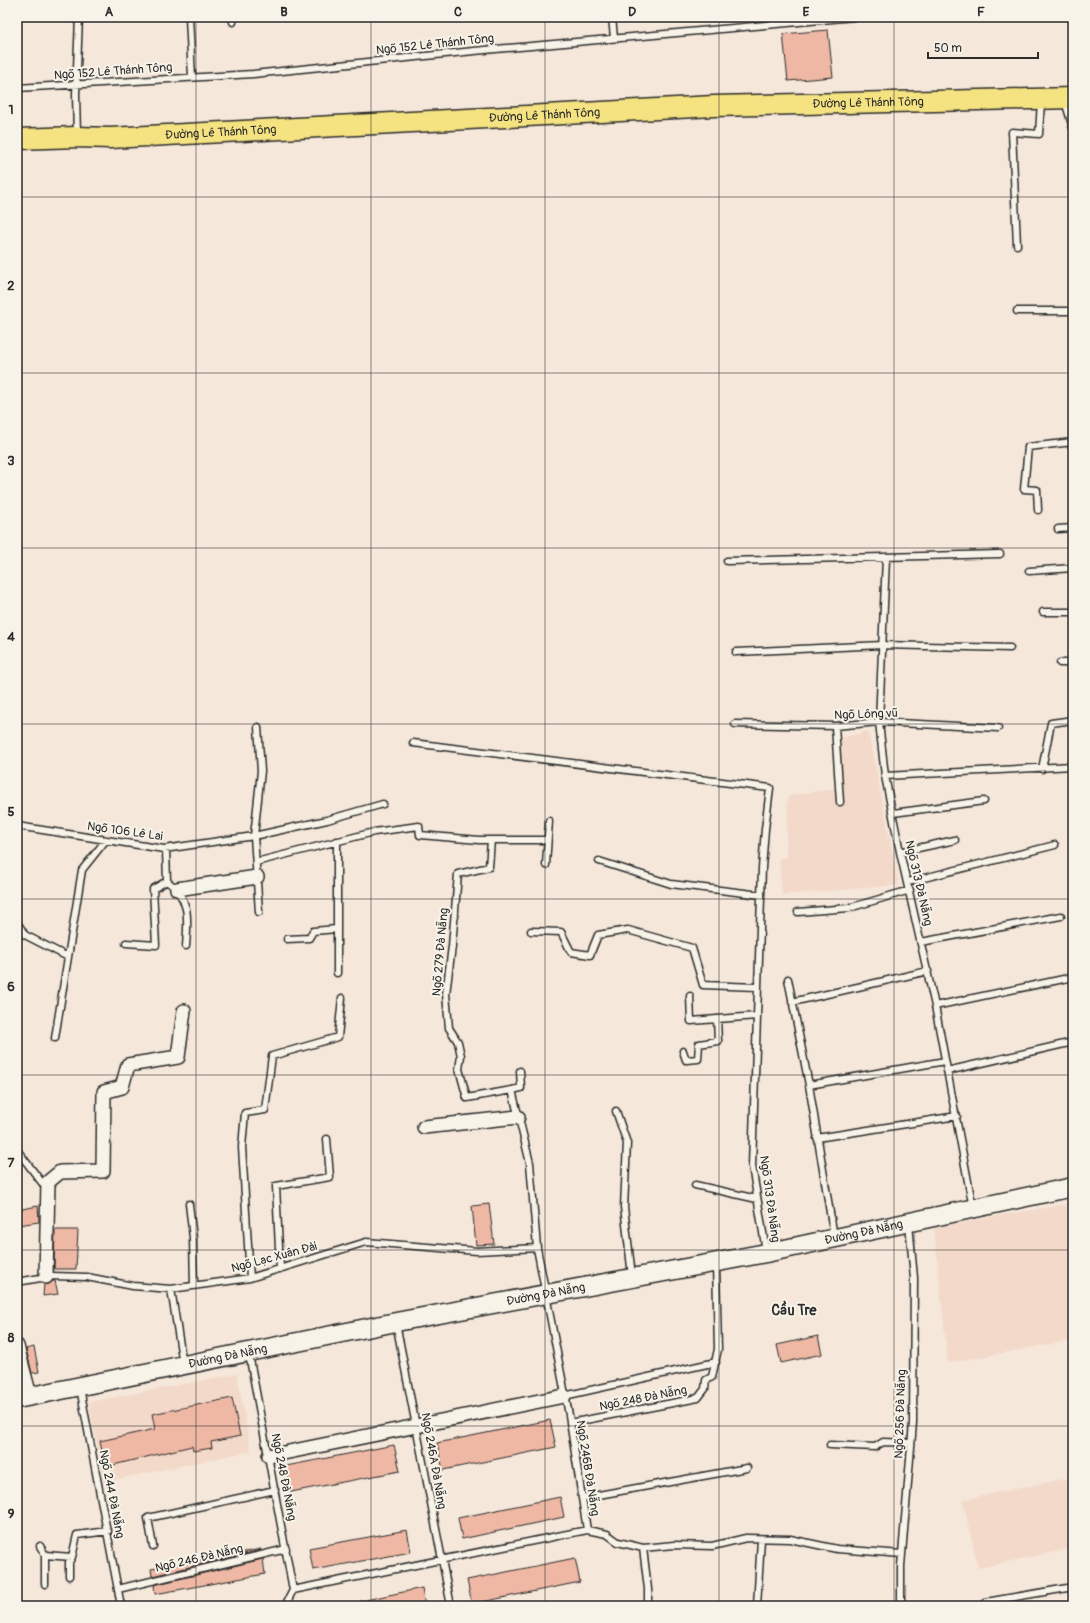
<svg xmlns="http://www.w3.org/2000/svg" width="1090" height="1623" viewBox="0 0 1090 1623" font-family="Pangolin,sans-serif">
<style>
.built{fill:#f3d9ca}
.building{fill:#efb8a4;stroke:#2b2b2b}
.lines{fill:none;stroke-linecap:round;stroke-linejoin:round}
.lane-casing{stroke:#2b2b2b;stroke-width:9}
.street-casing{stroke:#2b2b2b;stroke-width:16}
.secondary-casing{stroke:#2b2b2b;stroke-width:21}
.primary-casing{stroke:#2b2b2b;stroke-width:23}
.lane{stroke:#f7f3e8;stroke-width:6}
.street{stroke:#f7f3e8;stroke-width:13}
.secondary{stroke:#f7f3e8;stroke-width:18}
.primary{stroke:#f5e382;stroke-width:20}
.grid{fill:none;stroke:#2b2b2b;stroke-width:1;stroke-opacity:0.55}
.labels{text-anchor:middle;stroke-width:4;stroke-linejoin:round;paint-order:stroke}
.street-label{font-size:12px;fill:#2b2b2b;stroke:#f7f3e8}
.quarter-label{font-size:14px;font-weight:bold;fill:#2b2b2b;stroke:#f7f3e8}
.neatline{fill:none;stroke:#2b2b2b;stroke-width:1.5}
.grid-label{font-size:13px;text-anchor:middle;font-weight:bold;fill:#2b2b2b}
</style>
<rect width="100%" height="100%" fill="#f5e7da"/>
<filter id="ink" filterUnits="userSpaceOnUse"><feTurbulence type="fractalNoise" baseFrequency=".025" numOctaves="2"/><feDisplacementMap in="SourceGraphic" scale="8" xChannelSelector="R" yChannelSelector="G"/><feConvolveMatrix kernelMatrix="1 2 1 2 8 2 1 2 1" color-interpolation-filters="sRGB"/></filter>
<g filter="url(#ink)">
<path class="built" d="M868 731 899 885 782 895 779 858H786L788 796 837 788 835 740Z
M1073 1203V1340L948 1363 934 1227Z
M237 1374 251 1451 104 1482 89 1402Z
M1073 1477V1548L978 1568 963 1500Z"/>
<path class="building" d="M828 30 833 77 788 81 783 34Z
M489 1204 494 1244 476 1245 472 1206Z
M38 1206 39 1222 18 1225 17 1210Z
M55 1230H78L76 1269H54Z
M53 1281H55L58 1294 43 1296 44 1284H49Z
M818 1336 822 1354 781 1363 777 1345Z
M34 1347 39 1372 32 1373 26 1349Z
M232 1398 240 1436 211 1442 212 1448 193 1451 192 1446 105 1467 100 1441 155 1429 152 1414Z
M550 1420 556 1447 443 1470 437 1443Z
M394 1445 400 1471 291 1492 286 1466Z
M560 1497 564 1517 462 1539 458 1518Z
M407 1530 411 1552 313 1570 309 1548Z
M261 1549V1550L152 1576 151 1569Z
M575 1558 580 1582 472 1604 467 1580Z
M263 1559 265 1574 155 1594 154 1585Z
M422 1588 425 1606H362L361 1601Z"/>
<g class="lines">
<defs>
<path id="lane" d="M189 17 192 77
M612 17 614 38
M233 22 234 17
M17 88 253 74 474 51 855 17
M1065 101 1073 128
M77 135 76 94 79 17
M1017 245 1012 132 1039 134 1041 101
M1017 311H1073
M1038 510 1037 490 1024 489 1028 447 1073 442
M1058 529 1073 528
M886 558 879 722 885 776 900 852 935 1006 973 1208
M727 561 1000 554
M1029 571 1073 568
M1043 612H1073
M736 652 882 645 1010 648
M1060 663H1073
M735 724 835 726 879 722 998 728
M835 726 840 802
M258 727 261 771 254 836 259 912
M413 743 770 788 765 829 762 868 752 1166 766 1251
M1042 769 1051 723 1073 720
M885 776 1073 766
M893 813 984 801
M17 826 164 849 254 836 327 820 383 804
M491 840 489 867 458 874 452 946 446 994 449 1028 458 1042 461 1056 459 1069 467 1098 512 1090 530 1163 537 1248 569 1415 587 1530
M166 849 167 881
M900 852 955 840
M599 861 671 884 761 895
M256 862 374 832 419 826 420 835 479 840H547
M546 865 549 821
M167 881C191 899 188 919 186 946
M908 882 1055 845
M798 912 849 908 910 890
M17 922 25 935 68 957
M531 931 561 932 571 952 590 955 598 935 628 930 692 948 703 985 757 987
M287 939 309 938 313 931 337 929
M921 942 1061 916
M126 943 156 945 153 889 167 881
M337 973V841
M788 979 809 1085 834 1237
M690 996 691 1021 757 1016
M792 1002 928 971
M935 1006 1073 977
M55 1038 82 870 106 840
M683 1051 686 1060 698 1059 699 1044 718 1041 717 1019
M947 1071 1073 1042
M809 1085 945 1061
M512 1090 521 1088 520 1071
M616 1111 627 1143 624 1207 632 1276
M817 1138 957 1116
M17 1150 46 1188
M695 1185 757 1199
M189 1204 193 1238 194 1286H191
M280 1269 276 1186 330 1177 327 1139
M250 1278 242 1147 245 1113 265 1110 272 1056 338 1037 342 998
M17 1282 52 1276 87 1277 133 1286 171 1289 250 1278 366 1242 477 1251 537 1248
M171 1289 183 1364
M396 1323 451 1606
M249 1354 293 1590 285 1606
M80 1388 121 1606
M564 1396 716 1362
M570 1423 698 1398 705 1389 706 1380 712 1377 718 1349 716 1263
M830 1445 875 1447 883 1442 911 1443
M582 1498 747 1468
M40 1546 45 1555 72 1557 77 1535 108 1531
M153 1546 148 1518 275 1490
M643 1548 674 1545 712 1546 746 1538 790 1539 837 1549 902 1554
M45 1555V1584
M69 1576V1562L72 1557
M118 1589 286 1549
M293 1590 587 1530 607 1534 618 1542 643 1548 648 1589V1606
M757 1606 761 1539
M901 1606V1566L913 1423 914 1278 909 1224
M986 1606V1602L1073 1587"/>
<path id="street" d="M177 889 257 877
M424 1127 518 1117
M46 1277 48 1182 60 1172 103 1171 104 1092 122 1087 128 1065 178 1057 184 1011
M17 1346 30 1396
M269 1456 564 1396"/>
<g id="secondary">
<path id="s1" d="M17 1399 396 1322 766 1253 1073 1187"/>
</g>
<g id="primary">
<path id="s2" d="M17 139 77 137 110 138 714 106 1073 98"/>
</g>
</defs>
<use href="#lane" class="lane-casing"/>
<use href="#street" class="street-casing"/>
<use href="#secondary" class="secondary-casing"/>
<use href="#primary" class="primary-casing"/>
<use href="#lane" class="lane"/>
<use href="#street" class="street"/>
<use href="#secondary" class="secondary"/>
<use href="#primary" class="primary"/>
</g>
</g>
<path class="grid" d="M196 17V1606M371 17V1606M545 17V1606M719 17V1606M894 17V1606M17 197H1073M17 373H1073M17 548H1073M17 724H1073M17 899H1073M17 1075H1073M17 1250H1073M17 1426H1073"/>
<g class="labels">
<g class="street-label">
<text transform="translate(435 44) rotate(-6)" y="4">Ngõ 152 Lê Thánh Tông</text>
<text transform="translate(113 71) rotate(-4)" y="4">Ngõ 152 Lê Thánh Tông</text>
<text dy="4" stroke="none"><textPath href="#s2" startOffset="852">Đường Lê Thánh Tông</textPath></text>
<text dy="4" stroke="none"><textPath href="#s2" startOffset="528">Đường Lê Thánh Tông</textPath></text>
<text dy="4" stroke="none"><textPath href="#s2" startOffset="204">Đường Lê Thánh Tông</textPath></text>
<text transform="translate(866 714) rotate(-2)" y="4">Ngõ Lông vũ</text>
<text transform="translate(125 831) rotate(8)" y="4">Ngõ 106 Lê Lai</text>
<text transform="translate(919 883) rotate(77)" y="4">Ngõ 313 Đà Nẵng</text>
<text transform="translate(440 952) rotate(-85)" y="4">Ngõ 279 Đà Nẵng</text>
<text transform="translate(770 1199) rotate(82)" y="4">Ngõ 313 Đà Nẵng</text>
<text dy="4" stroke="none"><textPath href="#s1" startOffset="863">Đường Đà Nẵng</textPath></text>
<text transform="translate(274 1257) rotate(-15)" y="4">Ngõ Lạc Xuân Đài</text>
<text dy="4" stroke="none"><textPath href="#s1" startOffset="539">Đường Đà Nẵng</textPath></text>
<text dy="4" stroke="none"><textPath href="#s1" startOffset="215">Đường Đà Nẵng</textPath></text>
<text transform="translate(643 1398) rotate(-11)" y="4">Ngõ 248 Đà Nẵng</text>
<text transform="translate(900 1414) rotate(-88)" y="4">Ngõ 256 Đà Nẵng</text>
<text transform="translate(434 1461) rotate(80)" y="4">Ngõ 246A Đà Nẵng</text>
<text transform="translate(588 1468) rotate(81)" y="4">Ngõ 246B Đà Nẵng</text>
<text transform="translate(284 1477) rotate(79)" y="4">Ngõ 248 Đà Nẵng</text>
<text transform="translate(112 1494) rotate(79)" y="4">Ngõ 244 Đà Nẵng</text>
<text transform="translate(199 1558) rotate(-13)" y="4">Ngõ 246 Đà Nẵng</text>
</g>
<g class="quarter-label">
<text x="794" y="1315">Cầu Tre</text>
</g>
</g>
<rect width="1090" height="1623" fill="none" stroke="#f7f3e8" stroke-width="44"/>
<path d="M928 52v6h110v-6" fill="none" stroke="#2b2b2b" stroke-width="2"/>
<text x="934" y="52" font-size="12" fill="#2b2b2b" stroke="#f7f3e8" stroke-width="3" paint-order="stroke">50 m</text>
<rect x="22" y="22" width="1046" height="1579" class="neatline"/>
<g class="grid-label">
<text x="109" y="16">A</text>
<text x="284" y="16">B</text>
<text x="458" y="16">C</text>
<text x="632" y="16">D</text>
<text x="806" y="16">E</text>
<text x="981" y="16">F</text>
<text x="11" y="114">1</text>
<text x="11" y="290">2</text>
<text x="11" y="465">3</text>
<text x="11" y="641">4</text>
<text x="11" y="816">5</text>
<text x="11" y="991">6</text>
<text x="11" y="1167">7</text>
<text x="11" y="1342">8</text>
<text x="11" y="1518">9</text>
</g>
</svg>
